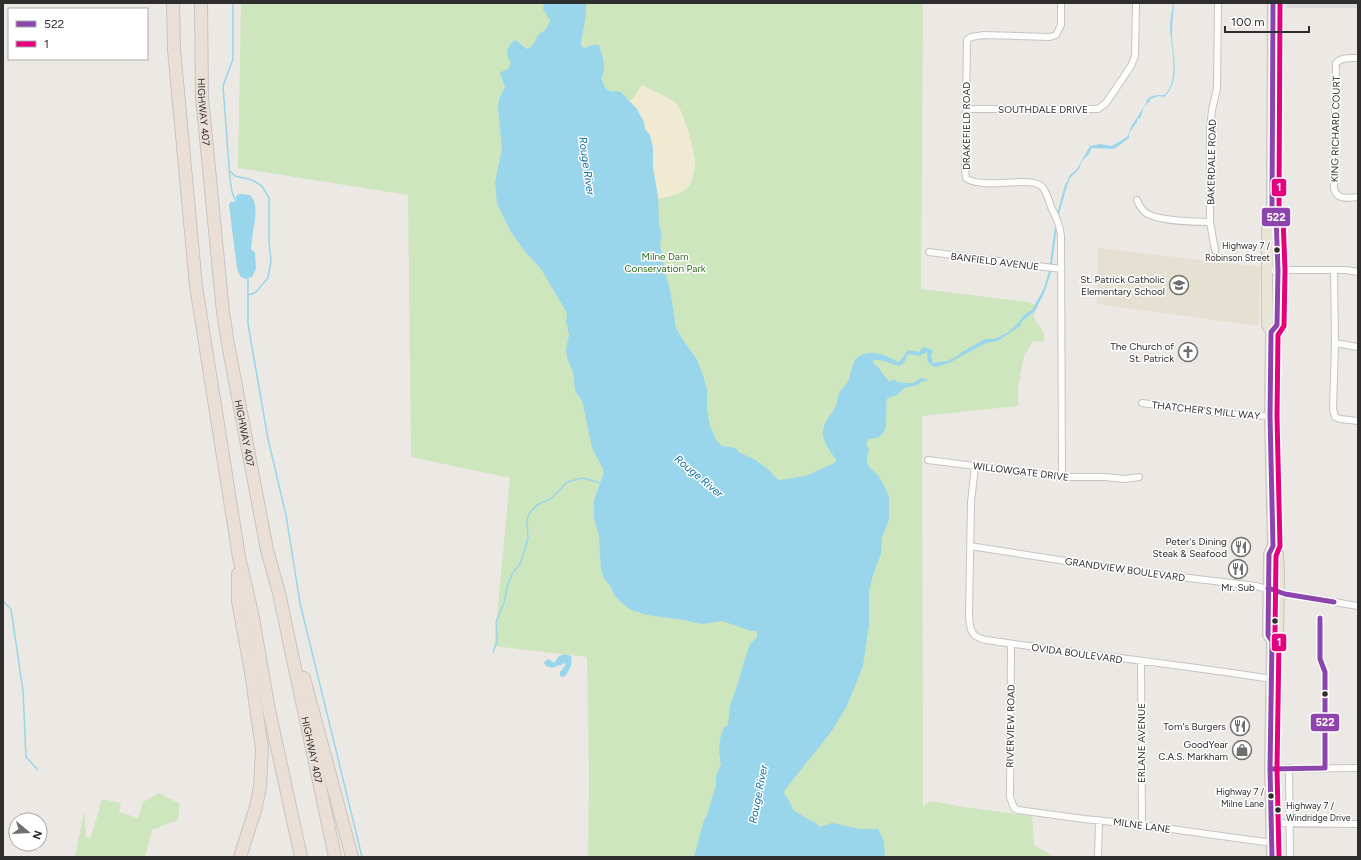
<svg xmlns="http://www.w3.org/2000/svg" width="1361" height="860" viewBox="0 0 1361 860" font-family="Figtree,sans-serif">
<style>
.industrial{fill:#dcd9db}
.education{fill:#e6e0d3}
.green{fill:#cee6be}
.sand{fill:#f0ead3}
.water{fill:#99d6ec}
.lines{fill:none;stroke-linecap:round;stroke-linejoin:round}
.stream{stroke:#99d6ec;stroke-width:1.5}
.minor-casing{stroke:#c5c4c5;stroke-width:8}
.primary-casing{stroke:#c6c5c4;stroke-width:12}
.motorway-casing{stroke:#c6c5c4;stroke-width:14}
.minor{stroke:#fcfcfb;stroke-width:6}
.primary{stroke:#e8e4d6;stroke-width:10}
.motorway{stroke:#eadfd6;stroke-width:12}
.bus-1-casing{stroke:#fff;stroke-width:8}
.bus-2-casing{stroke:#fff;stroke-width:8}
.bus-1{stroke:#8e44ad;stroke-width:5}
.bus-2{stroke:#e5007d;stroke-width:5}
.bus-dot{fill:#2e2e2e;stroke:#fff;stroke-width:1.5}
.labels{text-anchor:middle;stroke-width:3;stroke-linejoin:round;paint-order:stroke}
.bus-label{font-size:9px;fill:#2e2e2e;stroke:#fff;text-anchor:end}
.street-label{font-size:10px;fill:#2e2e2e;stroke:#fff}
.park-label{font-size:10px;fill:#2c6e1b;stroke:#fff}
.poi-label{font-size:10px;fill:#2e2e2e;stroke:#fff;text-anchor:end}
.water-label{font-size:11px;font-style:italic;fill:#0d6fa3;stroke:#fff}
.line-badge{stroke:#fff;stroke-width:1.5}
.badge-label{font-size:11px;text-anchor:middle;font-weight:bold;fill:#fff}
</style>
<rect width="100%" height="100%" fill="#ece8e4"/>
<path class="industrial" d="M1287 3H1358V8H1286Z"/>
<path class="education" d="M1098 248 1261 267 1258 326 1097 304Z"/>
<path class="green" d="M241 3H923L921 289 1028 302 1035 305 1034 318 1044 333V342L1033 341 1024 356 1018 387V406L922 416 923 807 930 801 964 807 1032 816 1034 845 1054 857H588L589 779 587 657 494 646 510 478 411 457 408 195 238 168Z
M159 793 180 804 178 820 152 830 145 857H75L84 811 86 838 91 837 102 799 121 803 119 812 138 818 143 802Z"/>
<path class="sand" d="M642 85C649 89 673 99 677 104 683 111 696 154 695 163 695 169 693 179 690 184 685 195 664 198 654 199L628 101 633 99Z"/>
<path class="water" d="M546 3H586C587 19 582 31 581 46L584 48 593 45H599C603 58 607 66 601 79L604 84 605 88 612 92 615 91 621 92 637 109 644 122 645 129 650 135 653 147V167L658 196 659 224 662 235 660 244 665 272 670 289 676 328 683 340 696 358 703 375 707 390V409L710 426 716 440 722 446 735 448 740 453 754 459 769 470 777 479 780 480 806 476 836 462V459C830 452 822 441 823 432 823 421 832 415 836 405 838 400 838 394 841 390 843 387 846 385 848 381 852 374 851 361 859 356 874 348 886 356 899 362L908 350 919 352 923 347 931 349 933 351 931 356 933 363 947 361 956 357 962 352 985 339H995L1007 333 1016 325 1024 315 1032 310 1044 288 1049 271 1056 218 1064 188 1070 175 1077 169 1090 146 1100 144 1112 146 1127 137 1131 127 1147 102 1146 101C1150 95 1157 95 1164 95 1180 82 1171 46 1170 28 1170 20 1172 11 1173 3H1174C1173 15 1172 26 1172 37 1173 57 1181 81 1164 97L1159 96 1150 99V101L1144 107 1140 119 1139 118 1137 120V122L1129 133V138L1114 149 1092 148 1088 155 1082 161 1079 169 1070 178 1066 189 1058 218 1051 272 1045 291 1035 311 1022 321 1020 326 998 341 986 343 949 363 936 367 932 366 928 362 927 352 919 356 908 354 904 363 899 366C890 364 883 359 874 360L873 362 878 367 889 382 894 379 897 382 905 383H913L921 378 928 380 927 381H922L918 385 904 388 897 395 890 397 887 399C884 416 893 438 869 439L866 445 869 449 867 457V463L870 468 878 475 886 489 889 498V519L882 538 881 554 873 575 869 591V625L863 666 847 706 831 732 784 791V793L791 804 792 809 806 818 816 823 819 827 832 823 860 829H878L884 841 885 856 888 857H694L704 820 707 815 716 785V776L721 764 719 753 720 739 724 727 728 725 730 705 738 683 748 649 750 644 757 637V631H751L722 621 701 624 684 620 647 615 631 610 623 604 614 595 611 587 604 578 601 570 599 536 594 518V500L603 475V469L592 448 584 409 582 401 575 391 573 372 567 358 566 349 569 335 566 321 567 313 541 269 523 249 511 232 497 204 495 182 502 149 498 109 499 99 505 87 500 74 501 72 508 69 511 63C505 55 506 46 515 40L527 49C535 46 534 40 539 34 540 33 542 32 544 31 547 29 549 23 550 20L543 9 544 4Z
M239 194 250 195C261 205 252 230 252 242 252 243 251 248 251 249 252 250 254 252 255 253L256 269 252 277 245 279 240 276 237 268 229 205 231 201 233 202H236V196Z
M565 654 571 656C573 663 569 673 564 677L560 676V672L565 666 566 663 552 668 546 666 544 663 545 661 549 659 554 663 559 656Z"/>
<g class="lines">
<path class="stream" d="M233 3V59L223 86 230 179 232 192 236 202
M231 172 235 176 252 180 262 186 269 198V242L271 261 268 278 255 293 248 295
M248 279V324L268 439 286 515 300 603 362 857
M3 601 11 609 23 691 26 757 38 770
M493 652 497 642V632L496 622 504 603 507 587 512 574 520 564 526 546 528 537 527 520 529 514 537 505 552 498 567 482 583 478 600 483"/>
<defs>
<path id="minor" d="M1061 3V25L1056 35 1050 37 984 35 971 37 967 40 965 170 966 178C982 191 1033 174 1043 188 1047 193 1049 201 1051 207 1056 217 1060 225 1061 236L1062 477
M1358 58C1350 58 1342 57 1336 63L1334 189C1337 200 1348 198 1358 197
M966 109H1098L1106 103 1131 66 1135 56 1136 3
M1137 200C1139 205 1141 209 1146 213 1159 221 1195 222 1210 222
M1215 250 1210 222V130L1212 110 1217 88 1218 3
M929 252 1061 269
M1268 270H1346L1358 272
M1334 270 1335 343 1333 409 1335 417 1340 419 1358 421
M1335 343 1358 347
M1142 403 1227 414 1270 416
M928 460 1062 477H1105L1125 479 1139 477
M975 466 971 502 969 615C970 629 970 637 986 640 1081 654 1176 664 1271 679
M970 546 1130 571 1256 586 1285 594 1358 606
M1011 644 1010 797 1014 808 1018 810 1084 819 1142 825 1265 842 1271 841
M1141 662 1142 825
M1289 768 1290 857
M1270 769 1358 768
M1271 823 1358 824
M1098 857 1099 820"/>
<path id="primary" d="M1271 332 1277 325 1278 280 1276 217 1272 207
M1272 641 1278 636 1279 575 1278 554 1273 546 1270 416 1271 332 1267 325V220L1272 207 1273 3
M1272 857 1270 769 1272 641 1268 635 1269 554 1273 546"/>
<g id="motorway">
<path d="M173 3 174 49 196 286 239 557 252 613 269 710 301 857"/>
<path id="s1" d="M201 3 202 97 223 312 228 344 267 550 279 593 335 857"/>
<path d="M238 574V601L251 672 262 749 260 787 256 807 240 857"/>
<path d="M304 678 352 857"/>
</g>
</defs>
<use href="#minor" class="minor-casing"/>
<use href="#primary" class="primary-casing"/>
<use href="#motorway" class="motorway-casing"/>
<use href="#minor" class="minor"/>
<use href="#primary" class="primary"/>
<use href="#motorway" class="motorway"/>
<defs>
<path id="bus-1" d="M1268 588 1285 594 1334 602
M1320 618V659L1325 672V768
M1270 769 1325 768
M1272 857 1270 769 1272 641 1268 635 1269 554 1273 546 1270 416 1271 332 1277 325 1278 270 1276 217 1272 207 1273 3"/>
<path id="bus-2" d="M1279 857 1277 769 1279 641 1275 633 1276 556 1280 546 1277 416 1278 335 1284 326 1285 270 1283 217 1279 206 1280 3"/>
</defs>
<use href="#bus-1" class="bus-1-casing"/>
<use href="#bus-2" class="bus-2-casing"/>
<use href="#bus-1" class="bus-1"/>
<use href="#bus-2" class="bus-2"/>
</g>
<defs>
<symbol id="school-ring" viewBox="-11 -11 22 22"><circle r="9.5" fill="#fff" stroke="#706f6e" stroke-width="1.5"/><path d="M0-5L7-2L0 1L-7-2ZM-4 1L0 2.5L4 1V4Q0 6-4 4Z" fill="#706f6e"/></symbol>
<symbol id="church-ring" viewBox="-11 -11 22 22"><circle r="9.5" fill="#fff" stroke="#706f6e" stroke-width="1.5"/><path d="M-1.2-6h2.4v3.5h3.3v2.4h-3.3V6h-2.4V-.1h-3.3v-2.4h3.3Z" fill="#706f6e"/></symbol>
<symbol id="restaurant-ring" viewBox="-11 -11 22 22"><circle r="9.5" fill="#fff" stroke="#706f6e" stroke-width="1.5"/><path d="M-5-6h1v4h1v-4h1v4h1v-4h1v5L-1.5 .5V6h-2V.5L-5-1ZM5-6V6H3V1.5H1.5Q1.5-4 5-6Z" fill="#706f6e"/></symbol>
<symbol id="shop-ring" viewBox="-11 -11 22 22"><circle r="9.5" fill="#fff" stroke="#706f6e" stroke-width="1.5"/><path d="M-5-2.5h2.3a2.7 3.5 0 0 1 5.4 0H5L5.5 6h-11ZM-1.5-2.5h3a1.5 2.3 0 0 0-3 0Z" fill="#706f6e"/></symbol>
</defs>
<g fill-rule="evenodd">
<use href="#school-ring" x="1168" y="274" width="22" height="22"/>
<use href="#church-ring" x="1177" y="341" width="22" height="22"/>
<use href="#restaurant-ring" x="1230" y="536" width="22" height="22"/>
<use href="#restaurant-ring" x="1227" y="558" width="22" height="22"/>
<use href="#restaurant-ring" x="1229" y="715" width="22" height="22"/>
<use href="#shop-ring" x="1231" y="739" width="22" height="22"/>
</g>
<g class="bus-dot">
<circle cx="1277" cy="250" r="3.5"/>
<circle cx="1275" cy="621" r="3.5"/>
<circle cx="1325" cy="694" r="3.5"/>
<circle cx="1271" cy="796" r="3.5"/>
<circle cx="1278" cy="810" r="3.5"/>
</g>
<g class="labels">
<g class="bus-label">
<text x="1270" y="249">Highway 7 /<tspan x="1270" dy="12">Robinson Street</tspan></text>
<text x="1264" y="795">Highway 7 /<tspan x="1264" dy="12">Milne Lane</tspan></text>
<text x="1286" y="809" text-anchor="start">Highway 7 /<tspan x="1286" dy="12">Windridge Drive</tspan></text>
</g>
<g class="street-label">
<text x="1043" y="113">SOUTHDALE DRIVE</text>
<text dy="4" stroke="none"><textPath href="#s1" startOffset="109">HIGHWAY 407</textPath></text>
<text transform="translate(966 126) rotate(-90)" y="4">DRAKEFIELD ROAD</text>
<text transform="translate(1335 129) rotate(-89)" y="4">KING RICHARD COURT</text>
<text transform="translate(1211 162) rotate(-89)" y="4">BAKERDALE ROAD</text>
<text transform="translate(995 261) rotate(7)" y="4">BANFIELD AVENUE</text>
<text transform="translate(1206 410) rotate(6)" y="4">THATCHER'S MILL WAY</text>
<text dy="4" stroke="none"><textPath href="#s1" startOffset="433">HIGHWAY 407</textPath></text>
<text transform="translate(1021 471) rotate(7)" y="4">WILLOWGATE DRIVE</text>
<text transform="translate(1125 569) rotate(8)" y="4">GRANDVIEW BOULEVARD</text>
<text transform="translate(1077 653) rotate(8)" y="4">OVIDA BOULEVARD</text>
<text transform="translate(1010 726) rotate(-89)" y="4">RIVERVIEW ROAD</text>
<text transform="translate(1141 743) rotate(-90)" y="4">ERLANE AVENUE</text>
<text dy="4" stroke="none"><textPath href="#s1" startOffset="757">HIGHWAY 407</textPath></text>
<text transform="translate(1142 825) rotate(8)" y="4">MILNE LANE</text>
</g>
<g class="park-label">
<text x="665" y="260">Milne Dam<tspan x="665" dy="12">Conservation Park</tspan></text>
</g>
<g class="poi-label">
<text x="1165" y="283">St. Patrick Catholic<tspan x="1165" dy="12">Elementary School</tspan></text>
<text x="1174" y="350">The Church of<tspan x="1174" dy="12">St. Patrick</tspan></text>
<text x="1227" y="545">Peter's Dining<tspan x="1227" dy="12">Steak &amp; Seafood</tspan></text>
<text x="1238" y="591" text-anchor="middle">Mr. Sub</text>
<text x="1226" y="730">Tom's Burgers</text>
<text x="1228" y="748">GoodYear<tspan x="1228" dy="12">C.A.S. Markham</tspan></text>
</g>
<g class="water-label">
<text transform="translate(587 166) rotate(82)" y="4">Rouge River</text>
<text transform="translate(699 476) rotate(40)" y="4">Rouge River</text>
<text transform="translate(758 794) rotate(-79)" y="4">Rouge River</text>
</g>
</g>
<g class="line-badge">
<rect x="1271" y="178" width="16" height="19" rx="4" fill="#e5007d"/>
<rect x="1261" y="207" width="30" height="20" rx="4" fill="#8e44ad"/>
<rect x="1271" y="633" width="16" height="19" rx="4" fill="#e5007d"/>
<rect x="1310" y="713" width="30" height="19" rx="4" fill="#8e44ad"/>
</g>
<g class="badge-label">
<text x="1279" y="191">1</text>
<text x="1276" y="221">522</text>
<text x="1279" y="646">1</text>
<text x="1325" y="726">522</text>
</g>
<rect width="1361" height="860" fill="none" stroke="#2e2e2e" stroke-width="8"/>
<rect x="8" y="8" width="140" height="52" fill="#ffffff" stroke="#ababab"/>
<rect x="16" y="21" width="20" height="6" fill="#8e44ad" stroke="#ababab"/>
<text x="44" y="28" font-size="12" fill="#2e2e2e">522</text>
<rect x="16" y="41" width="20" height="6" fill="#e5007d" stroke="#ababab"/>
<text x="44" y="48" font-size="12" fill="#2e2e2e">1</text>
<g transform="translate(28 832) rotate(108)"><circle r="19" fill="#ffffff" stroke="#ababab"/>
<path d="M0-3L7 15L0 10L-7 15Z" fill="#706f6e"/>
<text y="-6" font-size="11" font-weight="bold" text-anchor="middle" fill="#2e2e2e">N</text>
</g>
<path d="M1225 26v6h84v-6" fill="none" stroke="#2e2e2e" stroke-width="2"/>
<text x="1231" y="26" font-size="12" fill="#2e2e2e" stroke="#ffffff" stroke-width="3" paint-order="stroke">100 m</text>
</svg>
